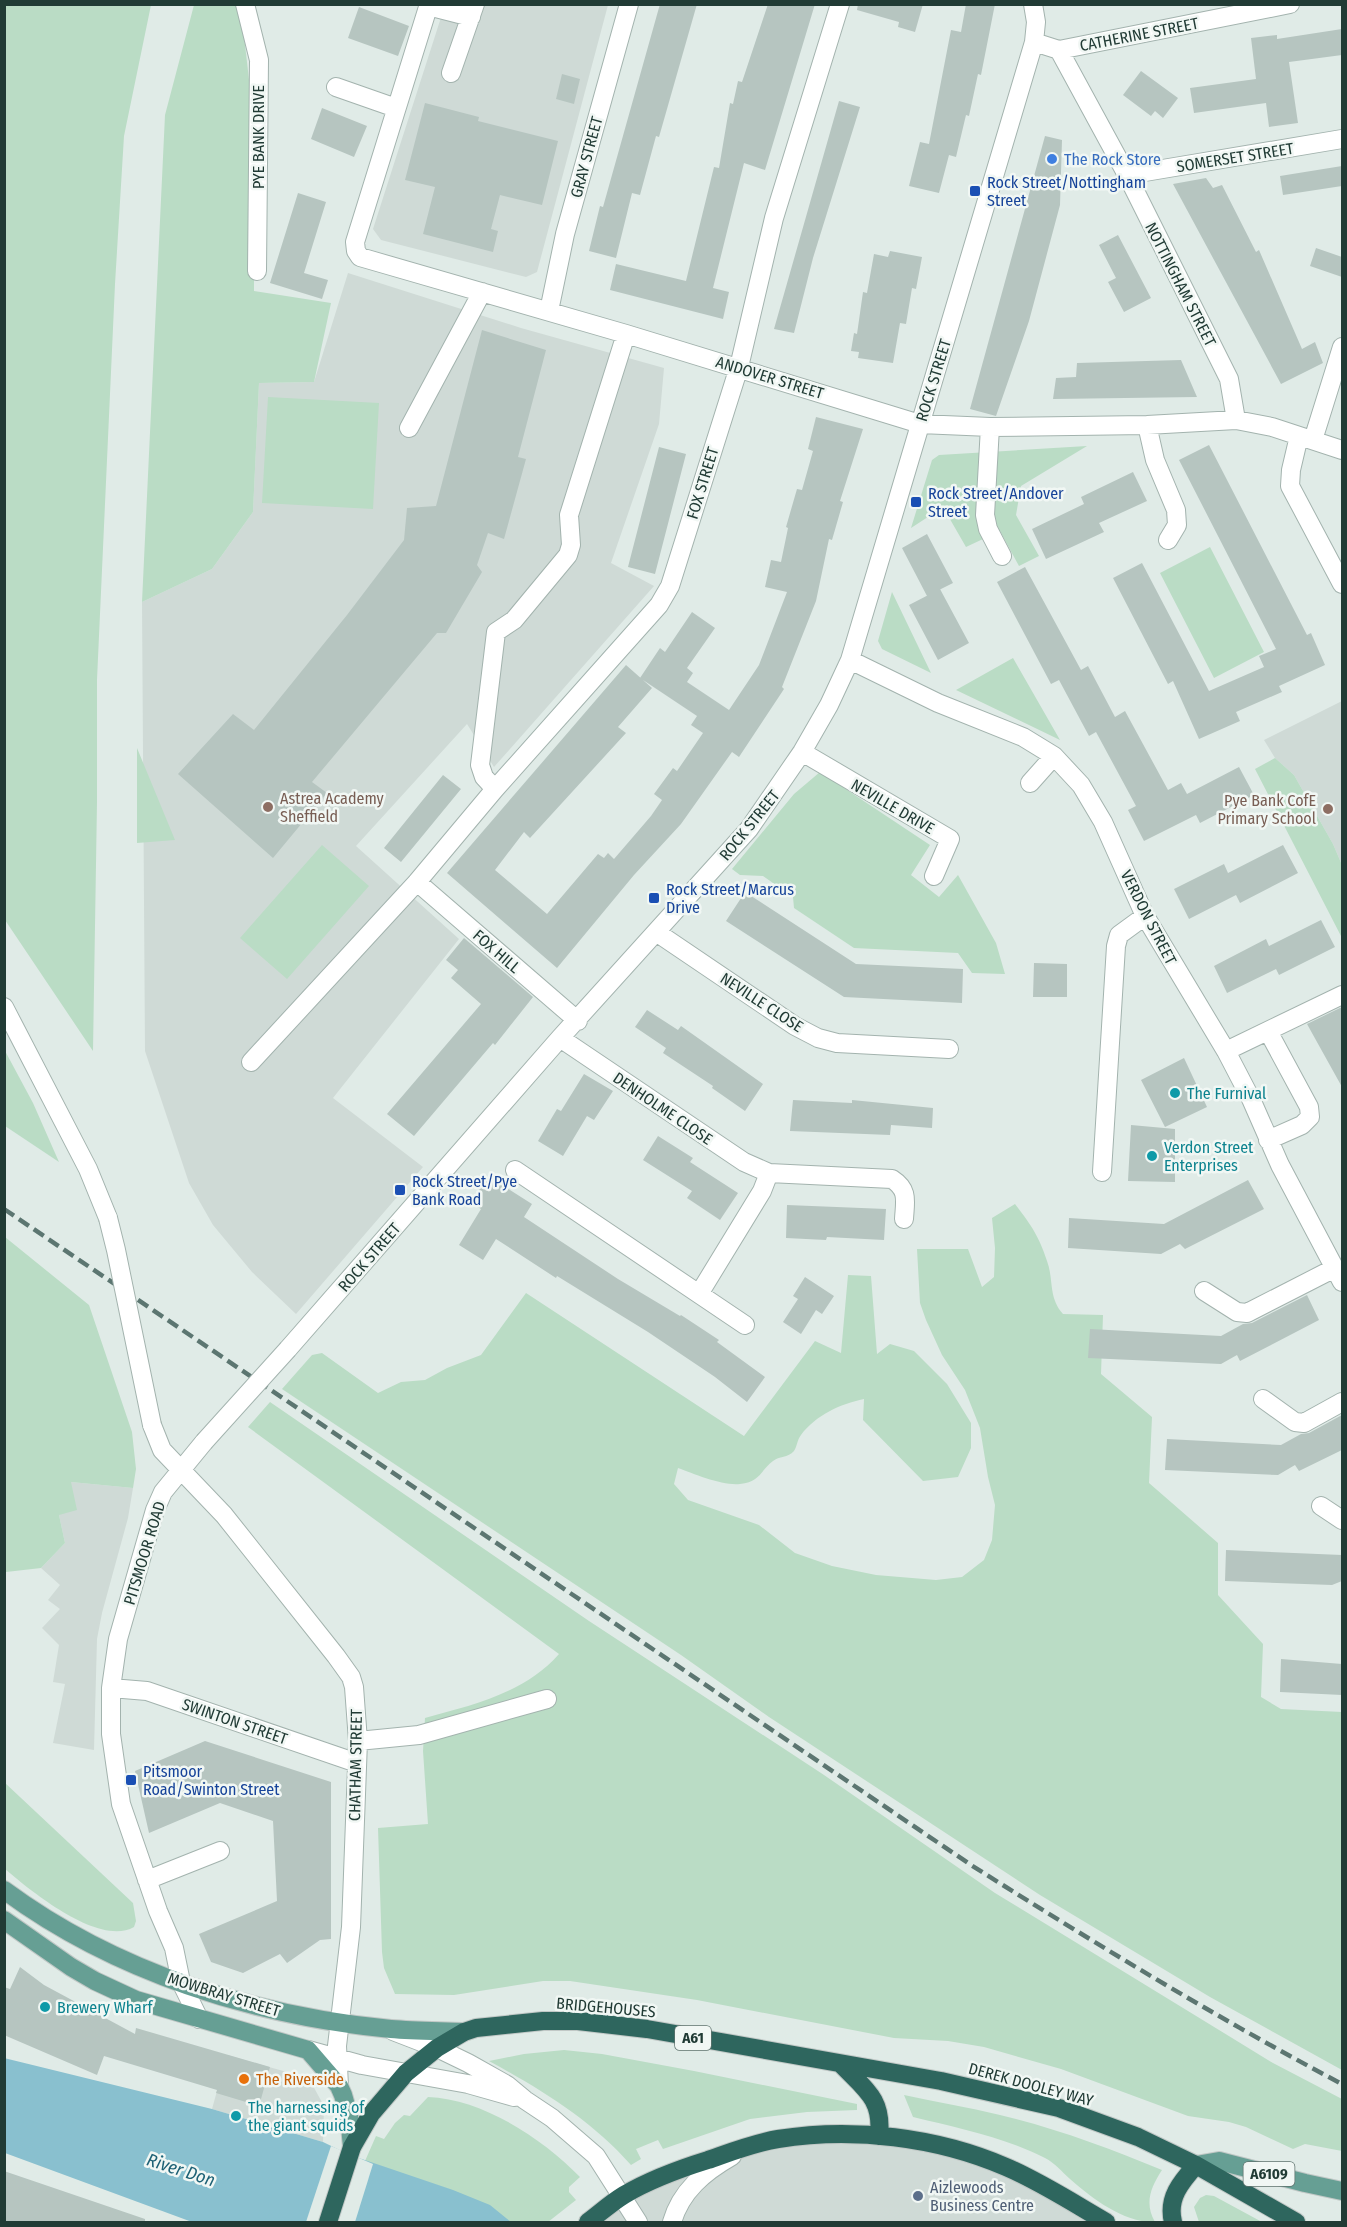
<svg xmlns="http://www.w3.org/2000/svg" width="1347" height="2227" viewBox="0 0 1347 2227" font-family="'Fira Sans Condensed',sans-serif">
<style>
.built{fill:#cfdad6}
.green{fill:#badcc5}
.water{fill:#89c0cf}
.pier{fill:#e0ebe7}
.building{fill:#b6c5c0}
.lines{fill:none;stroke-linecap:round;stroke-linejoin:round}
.minor-casing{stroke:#a3b3ae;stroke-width:20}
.major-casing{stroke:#c1c8c6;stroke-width:20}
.highway-casing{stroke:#c1c8c6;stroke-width:20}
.minor{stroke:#fff;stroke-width:18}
.major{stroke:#669f94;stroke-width:18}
.highway{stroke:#2e665e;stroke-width:18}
.rail{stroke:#5c7671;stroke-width:4.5;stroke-dasharray:12 6;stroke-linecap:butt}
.minor-bridge-casing{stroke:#a3b3ae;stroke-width:20;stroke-linecap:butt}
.minor-bridge{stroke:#fff;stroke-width:18}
.shop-dot{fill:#3f7fe0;stroke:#f1f7f4;stroke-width:2}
.transit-dot{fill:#1a4fb4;stroke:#f1f7f4;stroke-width:2}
.education-dot{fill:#8d6e63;stroke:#f1f7f4;stroke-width:2}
.culture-dot{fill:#0f9aa8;stroke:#f1f7f4;stroke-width:2}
.food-dot{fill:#e8710a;stroke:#f1f7f4;stroke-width:2}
.service-dot{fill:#5c6f8a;stroke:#f1f7f4;stroke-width:2}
.labels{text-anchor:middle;stroke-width:5;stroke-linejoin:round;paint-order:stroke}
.shield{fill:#f1f7f4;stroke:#5f736e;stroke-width:1.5}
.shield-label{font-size:15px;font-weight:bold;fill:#213b35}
.street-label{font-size:16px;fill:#213b35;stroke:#f1f7f4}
.shop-label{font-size:16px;fill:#366cbe;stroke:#f1f7f4;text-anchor:start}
.transit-label{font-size:16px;fill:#164399;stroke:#f1f7f4;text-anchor:start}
.education-label{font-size:16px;fill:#785e54;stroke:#f1f7f4;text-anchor:start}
.culture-label{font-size:16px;fill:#0d838f;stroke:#f1f7f4;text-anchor:start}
.food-label{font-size:16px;fill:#c56008;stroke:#f1f7f4;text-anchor:start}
.service-label{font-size:16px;fill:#4e5e75;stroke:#f1f7f4;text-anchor:start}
.water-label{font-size:18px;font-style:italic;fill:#1d6175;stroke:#f1f7f4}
</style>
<rect width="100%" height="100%" fill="#e0ebe7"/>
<path class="built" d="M445 5H608L537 272 526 277 381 240 373 229Z
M348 273 521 328 664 368 659 424 611 563 654 586 494 767 467 724 356 846 459 939 333 1098 423 1167 296 1314 252 1272 213 1225 189 1183 145 1051 142 602 212 569 253 512 259 383 314 382Z
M1342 701V865L1333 844 1294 775 1275 758 1264 740Z
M71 1482 133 1488 128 1518 102 1613 97 1639 94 1750 53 1743 65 1684 53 1682 59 1645 42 1628 60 1609 48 1600 60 1585 41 1568 65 1543 59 1515Z
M227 2055 301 2076 312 2084 324 2106 323 2142 212 2109Z
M779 2139 947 2148 1106 2222H588L622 2196Z"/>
<path class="green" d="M4 5H151L124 136 115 284 97 680V802L93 1051 5 920Z
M194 5H238L241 10 254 123V291L331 303 314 382 259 383 253 512 212 569 142 602 165 115Z
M268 397 379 403 373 509 262 503Z
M1087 446 1021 486 1016 515 1039 556 1019 566 1000 531 966 547 947 514 931 515 911 528 932 460 939 455Z
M1210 547 1264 652 1214 678 1160 573Z
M892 592 931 673 882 649 878 641Z
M1013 658 1060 740 956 690Z
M137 748 175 840 137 843Z
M1275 758 1294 775 1333 844 1342 865V938L1255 769Z
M820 772 930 845 911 875 939 897 958 875 996 943 1005 974 972 973 958 953 854 948 794 908 793 897 763 876 740 875 732 869 794 794Z
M322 845 369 886 287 979 240 938Z
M4 1049 33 1103 59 1162 5 1126Z
M1015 1204C1031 1225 1039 1236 1047 1261 1054 1280 1048 1297 1063 1314L1103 1315 1101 1374 1152 1417 1149 1483 1218 1543V1595L1263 1644 1261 1697 1281 1709 1342 1712V2070L1210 1997 1040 1895 769 1717 681 1655 282 1389 312 1355 322 1353 378 1393 401 1382 425 1380 447 1368 481 1355 526 1293 744 1436 815 1341 841 1353 848 1275 871 1276 877 1354 890 1344 914 1351 947 1384 971 1423V1448L958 1477 923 1481 863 1420 864 1399C840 1404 816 1415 801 1435 797 1440 797 1447 794 1451 788 1458 779 1456 773 1461 760 1471 760 1482 740 1484 723 1486 694 1474 678 1468L674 1484 688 1500 759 1525 795 1553 832 1566 876 1575 936 1580 962 1577 984 1560 992 1540 995 1505 988 1477 980 1428 965 1390 942 1355 926 1320 920 1303 917 1249H968L982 1287 994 1277 995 1248 992 1218Z
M5 1237 89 1305 132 1432 136 1469 133 1488 71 1482 77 1510 59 1515 65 1543 41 1568 6 1572Z
M270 1402 589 1621 824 1775 995 1893 1273 2063 1342 2099V2151L1305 2144 1293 2149 1246 2127 1229 2122 1188 2116 1061 2069 984 2047 948 2041 894 2038 697 2000 570 1981H543L454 1995 395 1994 384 1968 382 1952 378 1828 428 1824 423 1751 425 1718C473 1705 525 1693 559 1654L248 1427Z
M4 1782 133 1903 136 1921 134 1927C99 1947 31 1891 5 1869Z
M564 2050 602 2054 694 2071 857 2104V2110L807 2112 750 2119 663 2149 658 2140 636 2149 641 2159 631 2165C591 2120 542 2090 489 2061L524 2054Z
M904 2095C936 2102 968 2107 1000 2115 1055 2128 1109 2148 1162 2170 1151 2187 1144 2203 1155 2222 1124 2223 1093 2199 1070 2179 1062 2172 1055 2163 1045 2158 1004 2137 958 2128 913 2117Z
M428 2097C483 2099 543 2139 580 2177L569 2187V2192L576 2200 548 2222H449L448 2189 365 2161 376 2136 384 2139 395 2123 404 2115 410 2116Z
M1206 2195 1214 2196 1262 2222H1199L1194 2207 1200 2198Z"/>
<path class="water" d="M4 2058 212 2109 323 2142 350 2155 453 2190 490 2205 511 2222H192L5 2153Z"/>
<path class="pier" d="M331 2146 373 2164 355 2222H306Z"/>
<path class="building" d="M660 4H697L659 137 656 136 640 195 632 193 616 258 589 251 600 206 603 207Z
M768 4H815L765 170 744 163 713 288 729 292 723 319 610 290 616 264 686 281 714 167 719 168 730 103 733 104 738 81 742 82Z
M858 4H923L915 32 898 27 899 22 857 10Z
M966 4H995L981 75 978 74 969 116 966 115 956 157 949 155 939 193 909 186 920 142 929 144 951 30 961 32Z
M359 7 409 26 398 56 348 38Z
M1342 29V55L1289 62 1298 123 1269 127 1266 103 1194 113 1190 88 1256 79 1251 38 1277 35V39Z
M1141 71 1178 98 1163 118 1155 111 1151 116 1123 95Z
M562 74 580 79 574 104 556 99Z
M839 101 860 107 813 258 794 333 774 329Z
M425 103 479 117 478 121 558 141 542 205 500 195 491 229 498 231 493 252 423 234 435 187 405 180Z
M322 108 367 126 354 157 311 139Z
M1045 136 1062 140 1060 205 1029 321 996 416 970 409Z
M1342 166V186L1283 195 1280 176Z
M1206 178 1213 188 1222 185 1256 252 1259 250 1302 349 1315 342 1323 363 1281 384 1173 184Z
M298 193 326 202 304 273 328 280 322 299 270 283Z
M1118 235 1151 298 1124 312 1108 282 1116 278 1099 245Z
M1316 248 1342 257V277L1310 266Z
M890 251 922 257 916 289 912 288 906 324 900 323 893 363 858 358 859 352 851 351 854 333 857 334 863 292 867 293 874 254 888 257Z
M482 330 546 350 518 457 526 459 504 539 488 533 477 565 482 572 446 633H437L312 782 327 793 273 858 178 774 233 714 254 730 347 615 404 540 407 508 436 506Z
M1181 360 1197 397 1053 399 1056 378 1076 377 1077 363Z
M816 417 863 429 840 501 843 502 832 540 829 539 816 601 782 687 784 689 739 757 732 752 681 824 634 875 557 968 447 873 626 665 652 688 618 727 626 733 530 838 524 832 495 870 547 914 598 854 604 858 608 853 614 859 651 816 662 800 654 794 673 768 677 771 703 733 691 725 697 716 640 678 660 648 665 652 692 612 715 628 687 668 693 673 687 682 729 710 759 665 787 592 765 587 771 560 781 562 788 528 786 527 797 489 802 490 813 451 808 449Z
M1209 445 1307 635 1311 633 1325 665 1279 686 1282 692 1236 712 1240 721 1199 739 1173 681 1168 684 1113 578 1142 563 1209 691 1264 667 1259 656 1276 649 1179 460Z
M659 447 686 454 655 574 628 567Z
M1133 472 1147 501 1099 523 1104 532 1046 559 1032 529 1084 504 1081 497Z
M927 534 953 583 927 596 902 548Z
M1025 567 1081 670 1088 666 1115 717 1125 711 1168 790 1181 783 1187 794 1239 767 1254 795 1200 823 1196 815 1144 841 1128 810 1136 806 1096 732 1089 736 1059 680 1051 684 997 582Z
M940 589 969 643 938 660 909 605Z
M443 775 461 789 401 862 384 848Z
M1283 845 1298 873 1240 903 1236 895 1189 919 1174 889 1224 864 1228 873Z
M745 892 856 964 963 969 962 1003 844 997 726 921Z
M1321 920 1335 947 1279 975 1276 969 1227 993 1214 966 1266 939 1269 946Z
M464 938 533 997 495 1045 493 1043 414 1136 387 1114 481 1004 451 978 458 970 446 960Z
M1034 963 1067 964V997H1033Z
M1342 1007V1087L1307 1024Z
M647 1010 678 1030 681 1026 763 1084 745 1111 712 1088 713 1086 663 1053 666 1048 635 1027Z
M1184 1058 1207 1107 1165 1127 1141 1080Z
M584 1074 613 1091 594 1120 587 1116 563 1156 538 1141 557 1109 561 1111Z
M793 1100 852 1103V1100L933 1108 932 1128 891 1125 890 1135 790 1131Z
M1131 1125 1175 1129V1182L1128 1181Z
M658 1136 693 1158 690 1162 738 1193 720 1220 687 1198 692 1191 643 1160Z
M488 1176 532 1204 524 1217 618 1279 680 1316 681 1315 719 1340 717 1342 765 1377 747 1402 715 1377 648 1332 557 1276 556 1278 496 1239 483 1260 459 1245 481 1209 471 1203Z
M1248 1180 1264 1209 1185 1249 1180 1244 1161 1254 1068 1248 1069 1218 1164 1224Z
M787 1205 886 1209 884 1240 827 1237 826 1240 786 1238Z
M805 1277 834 1296 822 1314 816 1310 801 1334 783 1322 798 1299 793 1296Z
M1307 1295 1319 1320 1240 1361 1237 1355 1221 1364 1088 1358 1090 1329 1221 1336 1243 1324 1252 1323Z
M1342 1415V1450L1299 1471 1295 1465 1278 1475 1165 1470 1167 1439 1281 1445 1301 1434 1309 1433Z
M1226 1550 1342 1555V1581L1332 1585 1225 1581Z
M1281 1659 1342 1664V1695L1280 1692Z
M205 1741 331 1782V1939L320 1940 287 1963 280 1954 243 1973 211 1962 199 1934 277 1901 273 1821 220 1803 149 1833 135 1771Z
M20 1967 44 1985 135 2034 136 2028 270 2067 259 2106 216 2093 217 2090 104 2056 97 2075 4 2035V1987L10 1989Z
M4 2171 145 2219V2223H4Z"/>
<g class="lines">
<defs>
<path id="minor" d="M245 4 259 60 257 271
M429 4 355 242 356 251 360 257 626 334 920 424 990 427 1147 425 1236 420 1272 427 1342 450
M428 6 471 17
M1034 42 1059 50 1127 175 1229 379 1236 420
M1059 50 1290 4
M451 73 475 4
M336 87 396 108
M1127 175 1342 139
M549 311 565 234 629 4
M1147 425 1155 460 1176 510 1177 525 1168 540
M990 427 985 515 988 529 1002 556
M409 428 482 292
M1299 436 1291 470 1290 486 1342 584
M1313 440 1342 347
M850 660 938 703 1023 737 1054 756 1081 785 1103 822 1145 916 1226 1051 1251 1099 1280 1165 1342 1282
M802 752 950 839 934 876
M1030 783 1054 756
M495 789 484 777 480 765 496 632 514 620 568 555 571 545 569 515 626 334
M417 882 578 1021
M656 932 795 1026 818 1038 837 1043 949 1049
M4 1007 88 1169 108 1218
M560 1038 744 1162 769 1173 892 1179C909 1190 905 1201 904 1219
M1226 1051 1342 995
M251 1062 417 882 495 789 659 605 670 586 739 367 774 218 840 4
M1268 1140 1302 1125 1310 1117 1309 1107 1268 1031
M515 1170 699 1294 762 1191 769 1173
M1102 1172 1116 946 1119 935 1145 916
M1204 1291 1237 1312 1247 1313 1335 1268
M699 1294 745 1325
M288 1349 560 1038 749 829 802 752 829 705 850 660 1034 42 1036 22 1033 4
M1263 1399 1295 1422 1304 1423 1342 1402
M152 1425 162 1450 224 1515 336 1656 351 1677 354 1687 358 1741 351 1927 337 2046 339 2086
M1321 1506 1342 1520
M111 1688 147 1691 357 1763
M358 1741 419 1735 547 1699
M147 1880 220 1851
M199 2019 181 1982 174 1948 158 1911 121 1804 111 1734V1688L118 1639 155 1510 163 1492 204 1442
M393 2031 437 2048 468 2063 507 2085 525 2100 552 2118 596 2156 638 2222
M308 2050 362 2065 468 2084 514 2097
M672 2222C681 2191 704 2172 732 2156"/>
<path id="major" d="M4 1890C115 1972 254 2016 391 2029 415 2031 440 2031 464 2032
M4 1920 71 1967 95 1981 136 2000 308 2050 339 2086 343 2095 349 2116 352 2147
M1196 2165 1219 2161 1305 2183 1342 2191"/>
<path id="highway" d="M842 2065C865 2089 883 2099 879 2136
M328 2222 352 2147 371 2114 406 2073 437 2048 464 2032 476 2028 543 2021H578L647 2029 941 2081 1059 2108 1138 2137 1196 2165 1296 2222
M588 2222C600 2213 611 2203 624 2195 651 2179 679 2169 708 2160 731 2152 754 2143 778 2139 853 2127 937 2137 1006 2167 1041 2182 1073 2203 1106 2222
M1173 2222C1167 2198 1181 2182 1196 2165"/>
</defs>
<use href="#minor" class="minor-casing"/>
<use href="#major" class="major-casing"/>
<use href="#highway" class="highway-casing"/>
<use href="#minor" class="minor"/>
<use href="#major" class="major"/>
<use href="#highway" class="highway"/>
<path class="rail" d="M4 1209 971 1865C1093 1942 1215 2017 1342 2084"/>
<defs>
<path id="minor-bridge" d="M108 1218 116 1250 152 1425
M204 1442 288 1349"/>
</defs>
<use href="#minor-bridge" class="minor-bridge-casing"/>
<use href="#minor-bridge" class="minor-bridge"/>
</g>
<circle class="shop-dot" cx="1052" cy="159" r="6"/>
<g class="transit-dot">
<rect x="969" y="185" width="12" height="12" rx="3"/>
<rect x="910" y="496" width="12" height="12" rx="3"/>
<rect x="648" y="892" width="12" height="12" rx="3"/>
<rect x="394" y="1184" width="12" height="12" rx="3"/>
<rect x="125" y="1774" width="12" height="12" rx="3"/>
</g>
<g class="education-dot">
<circle cx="268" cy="807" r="6"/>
<circle cx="1328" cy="809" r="6"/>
</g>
<g class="culture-dot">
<circle cx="1175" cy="1093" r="6"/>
<circle cx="1152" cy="1156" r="6"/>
<circle cx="45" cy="2007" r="6"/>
<circle cx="236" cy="2116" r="6"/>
</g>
<circle class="food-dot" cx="244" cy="2079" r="6"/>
<circle class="service-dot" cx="918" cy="2196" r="6"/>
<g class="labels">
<g class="shield">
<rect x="675" y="2026" width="36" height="24" rx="4.5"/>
<rect x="1243.5" y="2162" width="51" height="24" rx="4.5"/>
</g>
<g class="shield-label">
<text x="693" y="2043">A61</text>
<text x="1269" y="2179">A6109</text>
</g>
<g class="street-label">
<text transform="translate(1139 34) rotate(-11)" y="6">CATHERINE STREET</text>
<text transform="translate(258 137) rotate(-90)" y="6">PYE BANK DRIVE</text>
<text transform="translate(586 157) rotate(-75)" y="6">GRAY STREET</text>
<text transform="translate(1235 157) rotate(-9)" y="6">SOMERSET STREET</text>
<text transform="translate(1181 284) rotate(63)" y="6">NOTTINGHAM STREET</text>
<text transform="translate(770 377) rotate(17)" y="6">ANDOVER STREET</text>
<text transform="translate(933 380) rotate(-73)" y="6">ROCK STREET</text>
<text transform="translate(702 483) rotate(-73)" y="6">FOX STREET</text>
<text transform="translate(893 806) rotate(30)" y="6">NEVILLE DRIVE</text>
<text transform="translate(749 825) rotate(-51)" y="6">ROCK STREET</text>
<text transform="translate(1149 917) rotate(63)" y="6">VERDON STREET</text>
<text transform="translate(497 951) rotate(41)" y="6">FOX HILL</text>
<text transform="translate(762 1002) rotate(33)" y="6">NEVILLE CLOSE</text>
<text transform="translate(663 1108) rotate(34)" y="6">DENHOLME CLOSE</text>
<text transform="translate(369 1257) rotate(-49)" y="6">ROCK STREET</text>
<text transform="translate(144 1553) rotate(-73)" y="6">PITSMOOR ROAD</text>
<text transform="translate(235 1721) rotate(19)" y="6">SWINTON STREET</text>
<text transform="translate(355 1765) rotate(-89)" y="6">CHATHAM STREET</text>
<text transform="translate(224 1994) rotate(17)" y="6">MOWBRAY STREET</text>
<text transform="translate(606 2007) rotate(5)" y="6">BRIDGEHOUSES</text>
<text transform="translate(1031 2084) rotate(15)" y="6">DEREK DOOLEY WAY</text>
</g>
<g class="shop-label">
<text x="1064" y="165">The Rock Store</text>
</g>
<g class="transit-label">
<text x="987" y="188">Rock Street/Nottingham<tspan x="987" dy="18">Street</tspan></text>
<text x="928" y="499">Rock Street/Andover<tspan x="928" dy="18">Street</tspan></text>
<text x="666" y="895">Rock Street/Marcus<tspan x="666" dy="18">Drive</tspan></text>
<text x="412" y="1187">Rock Street/Pye<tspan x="412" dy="18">Bank Road</tspan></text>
<text x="143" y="1777">Pitsmoor<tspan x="143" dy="18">Road/Swinton Street</tspan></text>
</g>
<g class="education-label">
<text x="280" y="804">Astrea Academy<tspan x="280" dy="18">Sheffield</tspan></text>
<text x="1316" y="806" text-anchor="end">Pye Bank CofE<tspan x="1316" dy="18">Primary School</tspan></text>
</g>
<g class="culture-label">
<text x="1187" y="1099">The Furnival</text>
<text x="1164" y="1153">Verdon Street<tspan x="1164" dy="18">Enterprises</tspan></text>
<text x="57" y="2013">Brewery Wharf</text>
<text x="248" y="2113">The harnessing of<tspan x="248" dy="18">the giant squids</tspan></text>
</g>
<g class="food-label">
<text x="256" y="2085">The Riverside</text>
</g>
<g class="service-label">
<text x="930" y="2193">Aizlewoods<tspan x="930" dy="18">Business Centre</tspan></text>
</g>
<g class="water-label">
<text transform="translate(181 2170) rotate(18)" y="6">River Don</text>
</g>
</g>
<rect width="1347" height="2227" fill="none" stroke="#213b35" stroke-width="12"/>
</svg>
